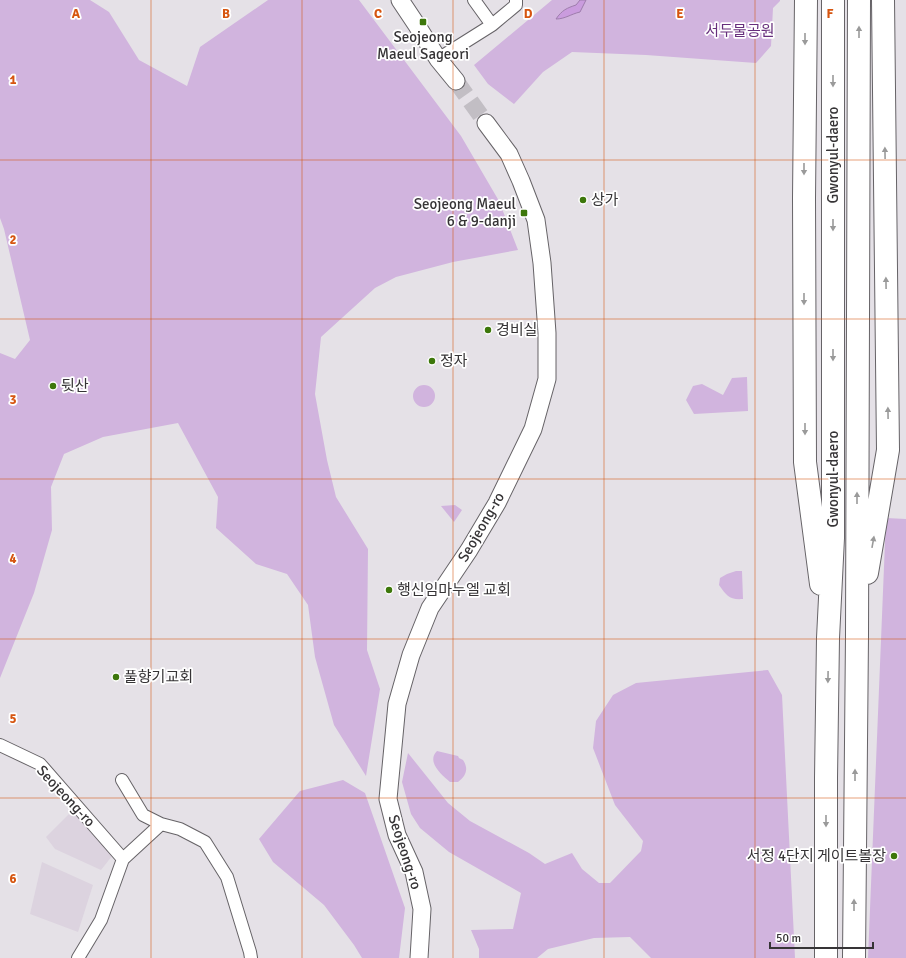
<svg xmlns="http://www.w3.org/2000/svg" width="906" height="958" viewBox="0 0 906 958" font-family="Signika,'Noto Sans KR',sans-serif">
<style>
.built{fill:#dcd3df}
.green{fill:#d1b4de}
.water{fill:#ca9cde;stroke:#9e7dac}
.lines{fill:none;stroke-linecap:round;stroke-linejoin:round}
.secondary-tunnel{stroke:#c2bec4;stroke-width:17;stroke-dasharray:17 8;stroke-linecap:butt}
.street-casing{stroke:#666367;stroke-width:14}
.secondary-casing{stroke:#666367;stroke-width:19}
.highway-casing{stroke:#666367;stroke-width:24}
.street{stroke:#fff;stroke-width:12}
.secondary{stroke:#fff;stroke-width:17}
.highway{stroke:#fff;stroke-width:22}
.oneway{fill:#9a9a9a}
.grid{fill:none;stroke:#d65510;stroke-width:1;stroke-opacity:0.55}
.poi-dot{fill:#3d770b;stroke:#fff;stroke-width:1.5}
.labels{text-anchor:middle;stroke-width:3.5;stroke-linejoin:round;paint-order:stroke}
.park-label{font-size:15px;fill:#672f7c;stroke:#fff}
.poi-label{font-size:15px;fill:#363436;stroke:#fff;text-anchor:start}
.street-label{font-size:15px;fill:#363436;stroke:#fff}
.grid-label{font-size:13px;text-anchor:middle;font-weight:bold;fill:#d65510;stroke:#fff;stroke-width:3.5;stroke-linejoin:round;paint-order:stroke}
</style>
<rect width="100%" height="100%" fill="#e5e1e7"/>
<path class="built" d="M73 810 112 856 101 870 55 849 46 837Z
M42 862 93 885 78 932 30 914Z"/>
<path class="green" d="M0 0H90L109 12 139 60 187 86 200 47 268 0H359L461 136 499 201 518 250 453 262 396 277 375 288 321 337 315 394 327 460 336 497 368 549 367 650 380 689 366 776 334 725 315 657 308 605 287 574 256 564 216 528 218 497 178 423 103 437 64 454 51 487 52 530 34 593 0 678V353L15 359 30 340 4 229 0 218Z
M552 0H780V1L773 8 771 46 756 63 646 55 572 52 543 72 514 104 488 84 474 65Z
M747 377 748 411 694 414 686 400 693 386 702 384 723 395 732 378Z
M413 396a11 11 0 1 1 22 0a11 11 0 1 1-22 0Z
M455 505 462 510 454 522 441 506Z
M886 518 906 519V958H868Z
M736 571H742L743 599C729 600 727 596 719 585L720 578 727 574Z
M768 670 782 695 795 958H651L630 937 594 938 548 949 537 958H479V949L471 930 513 929 521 893 449 852 420 828 411 814 402 782 408 753 448 803 470 821 529 853 545 864 572 853 582 869 599 883H610L641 851 643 841 615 805 593 748 596 721 613 695 636 683Z
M437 751 458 756 459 758 463 760C469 769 466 776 458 782H450C442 775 426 762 437 751Z
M343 780 365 793 405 908 399 958H362L354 945 324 905 273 862 259 839 300 791Z"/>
<path class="water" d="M580 0H586L580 12C571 14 565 19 556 19 562 10 567 8 576 5Z"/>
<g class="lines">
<path class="secondary-tunnel" d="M456 81 486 123"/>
<defs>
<path id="street" d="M474 0 492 25
M438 59 492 25 516 5V0
M0 745 40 764 123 859
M122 780 143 815 161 824
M78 958 101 920 123 859 161 824 180 829 205 842 227 877 250 952 251 958"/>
<path id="secondary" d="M400 0 416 24 438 59 456 81
M419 958 422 909 414 872 397 835 388 799 397 704 411 655 430 608 469 550 497 503 533 429 547 379V333L542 263 536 220 521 181 509 154 486 123"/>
<path id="highway" d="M806 0 804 198 805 462 821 584
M867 573 888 450 883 0
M826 958V778L828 638 833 538V0
M854 958 857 635 859 0"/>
</defs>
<use href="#street" class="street-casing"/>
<use href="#secondary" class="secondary-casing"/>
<use href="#highway" class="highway-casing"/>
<use href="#street" class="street"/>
<use href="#secondary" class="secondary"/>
<use href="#highway" class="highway"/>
</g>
<defs><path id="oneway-solid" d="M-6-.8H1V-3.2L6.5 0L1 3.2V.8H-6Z"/></defs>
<g class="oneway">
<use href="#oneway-solid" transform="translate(859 32) rotate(-90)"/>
<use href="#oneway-solid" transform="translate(805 39) rotate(90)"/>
<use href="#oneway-solid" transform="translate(833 81) rotate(90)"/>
<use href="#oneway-solid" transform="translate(885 153) rotate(-91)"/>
<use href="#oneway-solid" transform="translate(804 169) rotate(90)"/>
<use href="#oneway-solid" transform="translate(833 225) rotate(90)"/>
<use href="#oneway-solid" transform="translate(886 283) rotate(-91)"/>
<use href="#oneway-solid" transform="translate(804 299) rotate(90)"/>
<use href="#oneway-solid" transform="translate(833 355) rotate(90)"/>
<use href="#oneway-solid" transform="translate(888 413) rotate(-91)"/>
<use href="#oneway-solid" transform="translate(805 429) rotate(90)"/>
<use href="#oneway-solid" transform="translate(857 498) rotate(-90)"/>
<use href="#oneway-solid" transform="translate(873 542) rotate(-80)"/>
<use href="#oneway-solid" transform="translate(828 677) rotate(91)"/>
<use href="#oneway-solid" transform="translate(855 775) rotate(-90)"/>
<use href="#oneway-solid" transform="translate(826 821) rotate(90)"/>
<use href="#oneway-solid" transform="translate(854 905) rotate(-90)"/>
</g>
<path class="grid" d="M151 0V958M302 0V958M453 0V958M604 0V958M755 0V958M0 160H906M0 319H906M0 479H906M0 639H906M0 798H906"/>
<g class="poi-dot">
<rect x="419" y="18" width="8" height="8" rx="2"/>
<circle cx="583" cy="200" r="4"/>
<rect x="520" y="209" width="8" height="8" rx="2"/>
<circle cx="488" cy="330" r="4"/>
<circle cx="432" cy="361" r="4"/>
<circle cx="53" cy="386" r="4"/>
<circle cx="389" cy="590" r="4"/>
<circle cx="116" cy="677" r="4"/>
<circle cx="894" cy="856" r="4"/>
</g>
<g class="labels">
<g class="park-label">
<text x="740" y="36">서두물공원</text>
</g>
<g class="poi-label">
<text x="423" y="42" text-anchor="middle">Seojeong<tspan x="423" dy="17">Maeul Sageori</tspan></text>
<text x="591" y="205">상가</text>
<text x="516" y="209" text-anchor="end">Seojeong Maeul<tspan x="516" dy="17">6 &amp; 9-danji</tspan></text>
<text x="496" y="335">경비실</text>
<text x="440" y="366">정자</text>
<text x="61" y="391">뒷산</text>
<text x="397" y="595">행신임마누엘 교회</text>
<text x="124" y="682">풀향기교회</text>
<text x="886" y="861" text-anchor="end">서정 4단지 게이트볼장</text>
</g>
<g class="street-label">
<text transform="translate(833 155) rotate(-90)" y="5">Gwonyul-daero</text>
<text transform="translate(833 479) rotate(-90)" y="5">Gwonyul-daero</text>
<text transform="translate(481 527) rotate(-60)" y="5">Seojeong-ro</text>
<text transform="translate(66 796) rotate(47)" y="5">Seojeong-ro</text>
<text transform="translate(405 852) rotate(72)" y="5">Seojeong-ro</text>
</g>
</g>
<g class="grid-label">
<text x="76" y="18">A</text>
<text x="226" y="18">B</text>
<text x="378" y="18">C</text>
<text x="528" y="18">D</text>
<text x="680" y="18">E</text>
<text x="830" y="18">F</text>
<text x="13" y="84">1</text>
<text x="13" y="244">2</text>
<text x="13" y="404">3</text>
<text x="13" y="563">4</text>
<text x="13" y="723">5</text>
<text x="13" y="883">6</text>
</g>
<path d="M770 942v6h103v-6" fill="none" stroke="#363436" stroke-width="2"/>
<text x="776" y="942" font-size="12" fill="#363436" stroke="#ffffff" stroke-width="3" paint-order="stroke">50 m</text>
</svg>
